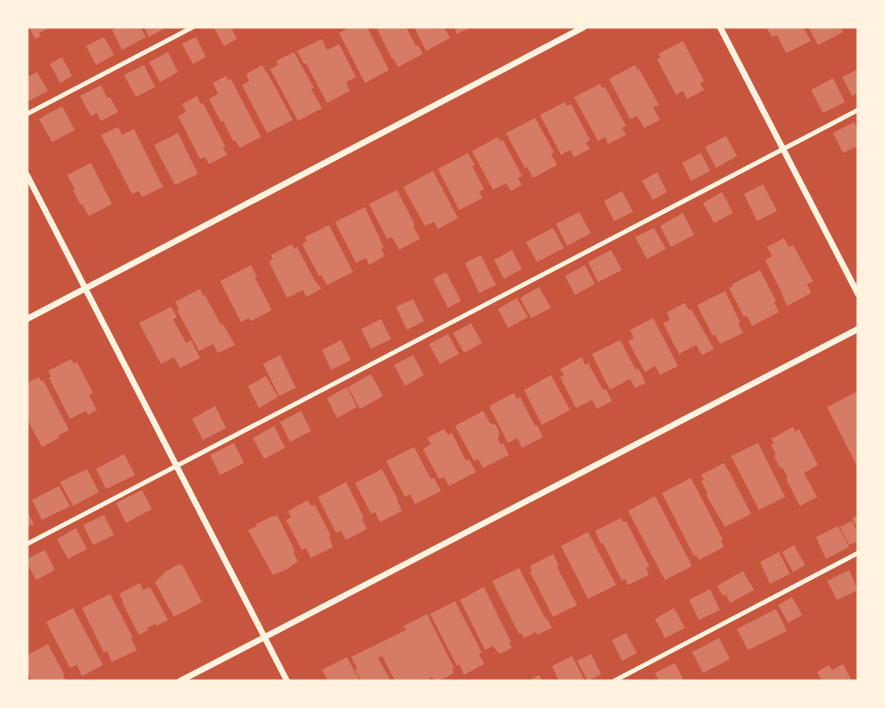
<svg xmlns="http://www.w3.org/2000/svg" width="885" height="708" viewBox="0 0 885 708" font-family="Arial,sans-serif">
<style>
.building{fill:#d67c66}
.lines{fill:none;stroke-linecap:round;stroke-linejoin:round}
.service{stroke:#fff3e0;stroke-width:4.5}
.minor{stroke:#fff3e0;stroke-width:6}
</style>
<rect width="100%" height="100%" fill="#c8553d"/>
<path class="building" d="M29 27H51L39 33 41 36 35 39Z
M117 27H140L146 37 122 50 112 30Z
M144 27H167L149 37Z
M216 27H231L237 39 224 46 214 28Z
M345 27H367L389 70 365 83 339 33 346 29Z
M376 27H406L416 46 418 45 423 54 398 67 393 58 392 59Z
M414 27H444L450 38 426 51Z
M454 27H471L457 34Z
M766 27H803L811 41 786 53 777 35 772 37Z
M808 27H840L843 32 818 45Z
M104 37 114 55 96 65 86 46Z
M196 37 206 57 193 64 182 44Z
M322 39 327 50 339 44 356 77 346 82 350 91 327 103 306 63 304 64 297 51Z
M683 41 704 81 700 83 704 90 687 99 683 91 676 95 657 59 661 57 658 54Z
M168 52 178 72 160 82 149 62Z
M294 52 314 88 311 89 322 108 298 121 270 69 278 65 276 61Z
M62 57 72 76 60 83 50 64Z
M144 65 155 87 136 97 124 75Z
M262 65 266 72H267L293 120 267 133 242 85 249 81 246 74Z
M635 65 638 70 639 69 659 105 653 107 660 120 644 128 637 116 630 119 609 79Z
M858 69V93L852 96 842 77Z
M37 72 48 91 27 102V77Z
M226 76 228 80 231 79 261 137 240 148 235 140 233 141 223 121 221 122 209 99 218 94 213 83Z
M833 78 845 102 823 113 811 90Z
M600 84 602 88 605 87 626 126 622 128 626 135 608 144 605 137 598 141 574 97Z
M101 85 107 98 110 97 118 112 101 121 97 113 91 116 80 96Z
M197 96 201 104 203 103 225 146 223 147 227 155 209 164 205 157 200 159 178 116 186 112 182 104Z
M565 102 567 106 571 104 590 140 586 143 590 149 574 157 570 150 561 155 540 115Z
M62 106 75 130 52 142 39 119Z
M535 118 554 152 551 154 557 165 533 178 527 167 525 168 506 133Z
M854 122 858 130V146L843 153 833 133Z
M118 127 122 135 134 129 163 187 142 197 139 191 132 194 101 135Z
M178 133 198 174 175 185 154 145Z
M726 136 737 156 716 168 705 147Z
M498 137 500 141 503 140 522 176 518 178 522 185 511 191 506 183 493 190 472 151Z
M468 153 475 165 472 166 484 189 479 192 483 198 459 210 438 169Z
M701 153 710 171 691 181 682 163Z
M91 163 112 204 89 216 82 204H80L73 190 75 189 67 175Z
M433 171 458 218 438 229 434 222 425 226 403 187Z
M657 172 667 192 653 200 642 181Z
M763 184 777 211 757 221 744 194Z
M397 190 415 225 413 226 420 239 399 250 392 237 387 239 369 204Z
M622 191 633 212 614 221 604 201Z
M722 192 733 213 714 223 703 203Z
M365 207 384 248 381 249 385 256 369 265 366 258 356 263 335 222Z
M579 212 591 233 567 246 556 224Z
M683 213 694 235 671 247 660 226Z
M329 225 353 272 327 285 321 275 319 276 302 244 307 241 305 237Z
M553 228 564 248 537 262 526 242Z
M654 228 666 249 647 259 635 237Z
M784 238 789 247 793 245 813 281 807 284 811 293 787 306 782 295H783L765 260 772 256 767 247Z
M292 244 294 249 297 247 316 283 317 282 321 289 306 297 303 290 287 298 269 262 273 259 271 255Z
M512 250 522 269 504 279 494 260Z
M611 250 622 270 598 282 588 262Z
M481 255 496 285 479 293 465 263Z
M251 265 257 277 255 278 272 310 251 321 249 318 241 322 220 281Z
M585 265 595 284 575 295 565 276Z
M760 270 776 301 774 302 779 312 752 326 747 316 744 317 729 288 733 286 732 284Z
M446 272 461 301 448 308 433 279Z
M539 287 551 308 531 318 520 298Z
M200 289 203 296 205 295 221 325 223 324 235 345 218 353 213 344 199 351 177 310 179 309 175 302Z
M725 291 740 322 738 323 743 333 720 344 715 334 713 336 697 305Z
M517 298 528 317 508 328 498 309Z
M413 299 424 321 407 330 396 307Z
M685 303 689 310 691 309 714 349 702 355 696 345 679 354 663 323 670 320 667 312Z
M171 307 177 317 173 319 186 343 191 340 200 358 180 368 174 357 161 364 139 323Z
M653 318 678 366 660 375 655 366 645 372 628 341 634 338 630 330Z
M381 319 391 339 371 349 361 329Z
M471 323 482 343 464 353 453 333Z
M448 334 459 354 440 364 429 344Z
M341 340 351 360 331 370 322 350Z
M620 340 636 370 638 368 646 383 635 388 630 379 610 390 592 354Z
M280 355 296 388 279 396 263 364Z
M413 355 424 375 405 386 394 365Z
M582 357 585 365 588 363 603 390 606 389 612 401 597 409 592 400 576 408 560 377 564 375 560 369Z
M71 359 74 364 77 362 93 393 89 395 97 410 88 415 86 411 70 419 49 378 51 376 48 371Z
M371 374 383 396 360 409 348 387Z
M551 375 570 410 542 425 524 390Z
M266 376 278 397 259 408 248 386Z
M39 377 41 381 43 380 69 430 58 436 59 438 42 447 27 419V383Z
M347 387 357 407 337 418 327 398Z
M858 391V468L827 407Z
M514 393 517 399 520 397 535 426 537 425 543 437 522 448 517 438 508 443 489 406Z
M215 406 226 428 203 440 192 419Z
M301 411 311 431 290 442 280 422Z
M483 411 490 423 496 425 499 432 498 439 500 444 503 443 509 455 483 468 478 459 474 461 455 426Z
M274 426 285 448 264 459 253 438Z
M793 427 795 432 799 429 818 465 804 473 817 497 800 506 786 479 788 478 782 467 780 468 774 456 776 454 771 445 774 443 771 439Z
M444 429 448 435 452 433 466 461 469 459 476 472 449 486 444 477 439 479 423 449 431 444 427 438Z
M234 443 244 463 220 475 210 455Z
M758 443 785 497 759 510 731 456Z
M414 447 431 479 434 478 441 491 415 504 410 494 405 497 386 461Z
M124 454 135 475 106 489 96 469Z
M724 463 727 469H728L751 514 725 527 706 495 708 494 701 481 704 480 701 475Z
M87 469 99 492 73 506 60 482Z
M382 469 398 500H397L402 511 380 522 375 512 371 514 355 483Z
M691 478 723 540 721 541 724 547 699 560 696 555 694 556 662 493Z
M346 482 364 518 362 519 367 529 346 540 341 531 336 533 318 497Z
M59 486 70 506 42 520 32 500Z
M142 490 152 509 126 523 116 503Z
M655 496 692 566 665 580 628 511Z
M308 500 311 506 315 505 331 536 329 537 333 547 311 558 306 548 302 550 286 520 291 517 288 511Z
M27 511 34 524 27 527Z
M104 515 114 535 93 545 83 525Z
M277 515 295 551 293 552 298 562 289 567 290 568 273 575 248 530 257 526 256 524 273 516 274 517Z
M858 515V529L852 518Z
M621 518 623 522 626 521 649 566 646 568 649 575 628 585 625 579 622 581 603 543 601 544 595 531Z
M852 521 858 533V541L849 545 840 527Z
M838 526 849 547 826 559 816 537Z
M76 528 87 549 68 559 57 539Z
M588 532 616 585 588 599 561 546Z
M794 545 805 565 793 572 782 552Z
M45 550 55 570 36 580 27 563V559Z
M779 552 790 574 770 584 760 562Z
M553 554 559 566 557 567 577 605 553 617 530 572 532 571 530 566Z
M179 564 183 566 202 602 174 617 155 582 164 574 163 573Z
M519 568 545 618 546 617 552 628 537 635 536 632 524 638 521 633 519 634 492 581Z
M849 570 858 590 837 600 827 581Z
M743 571 754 590 730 603 726 595 723 596 717 586Z
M140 583 143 590 150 587 168 620 156 626 155 624 147 628 148 630 139 635 122 602 123 601 119 594Z
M484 587 511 642 509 643 512 648 499 654 493 646 485 650 460 600Z
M710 589 720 610 699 620 689 600Z
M110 594 133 638 131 639 137 650 112 662 107 651 104 653 82 608Z
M792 597 802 615 788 623 778 605Z
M455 601 482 653 479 654 484 664 464 675 459 664 457 666 430 614Z
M73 608 103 665 82 676 77 665 70 668 46 622Z
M674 608 685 628 665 638 655 619Z
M776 609 787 631 748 650 737 629Z
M427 614 454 668 452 669 454 673 439 681H434L432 677 430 678 431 681H395L382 656 378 658 391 681H361L355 670 357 668 351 657 406 630 404 626Z
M626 633 637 653 622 661 612 640Z
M719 638 730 659 703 673 692 652Z
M48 644 64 674 63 675 66 681H32L27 671V655Z
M591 654 601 674 588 681 577 661Z
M572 656 585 681H559L552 666Z
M347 657 360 681H328L322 670Z
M675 663 684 681H659L655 673Z
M843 664 852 681H822L817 672 829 665 832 670Z
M539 675 543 681H528Z"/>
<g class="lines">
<path class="service" d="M27 114 193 27
M27 544 858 110
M614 681 858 553"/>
<path class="minor" d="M720 27 858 294
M27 175 287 681
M27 319 584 27
M180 681 858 329"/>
</g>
<rect width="885" height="708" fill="none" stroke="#fff3e0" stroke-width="57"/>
</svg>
